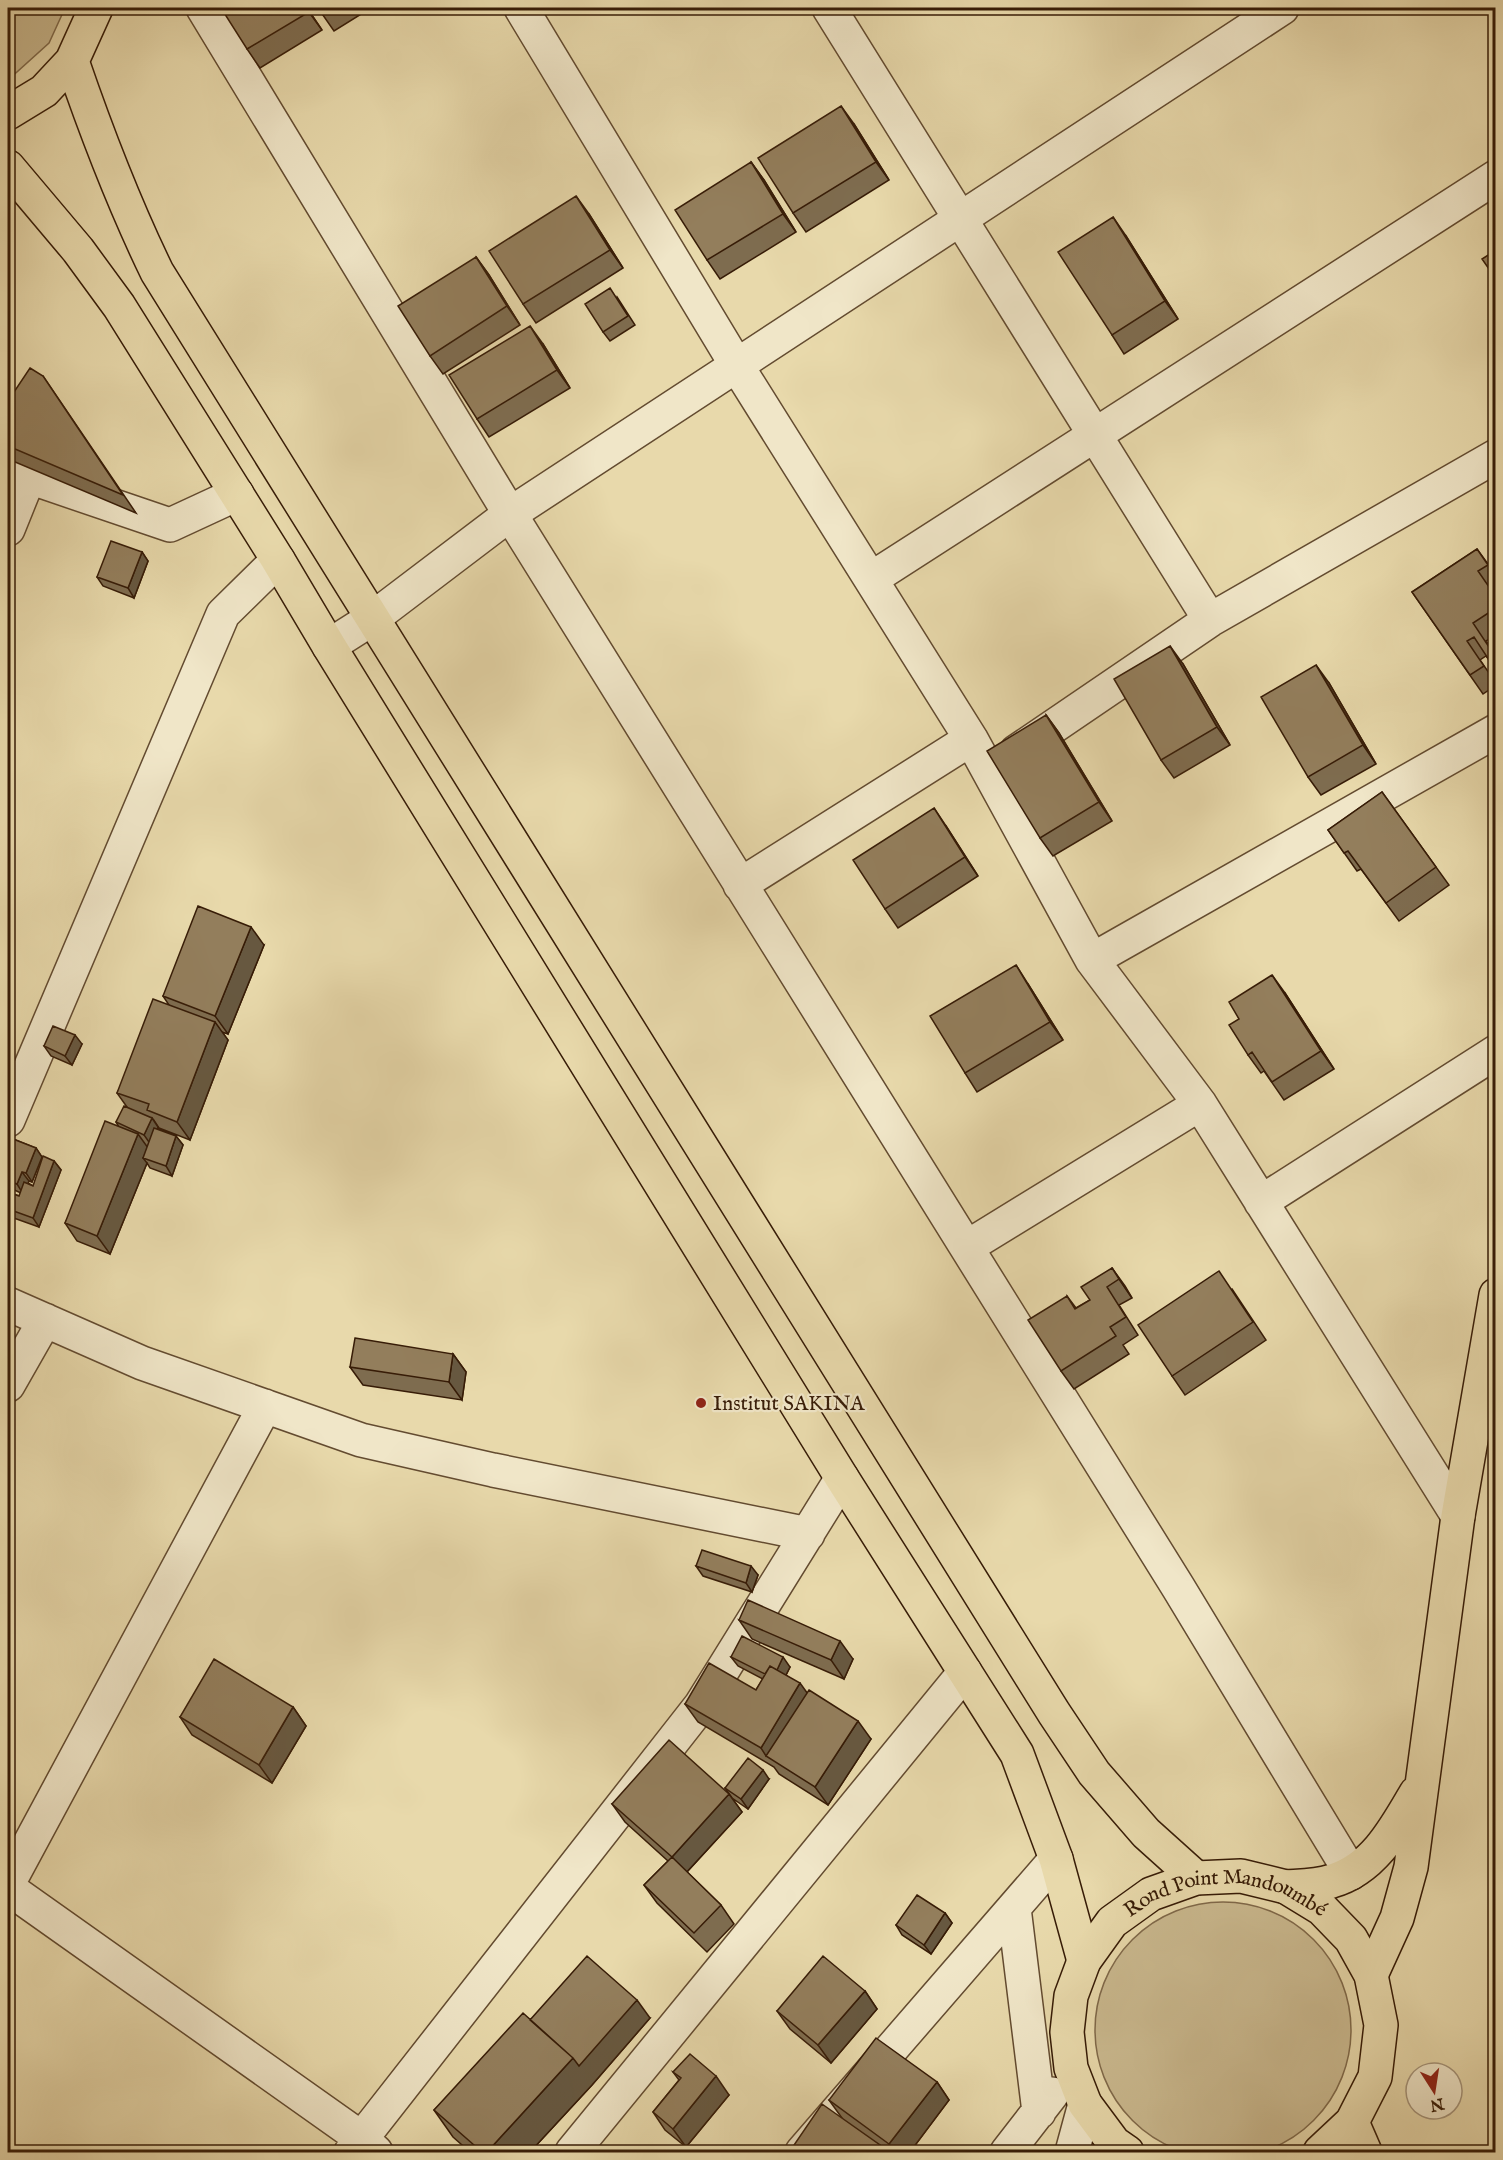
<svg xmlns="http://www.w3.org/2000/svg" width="1503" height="2160" viewBox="0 0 1503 2160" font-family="'IM FELL English',serif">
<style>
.green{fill:#cab98f;stroke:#806a4b;stroke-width:1.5}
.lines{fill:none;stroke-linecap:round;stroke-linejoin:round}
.minor-casing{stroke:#634b30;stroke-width:36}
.tertiary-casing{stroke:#634b30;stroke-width:36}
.primary-casing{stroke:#371c07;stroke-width:36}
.trunk-casing{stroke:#371c07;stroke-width:36}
.minor{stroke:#f0e6c8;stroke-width:33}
.tertiary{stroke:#f0e6c8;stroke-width:33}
.primary{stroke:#e8d9ab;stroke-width:33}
.trunk{stroke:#e8d9ab;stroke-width:33}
.wall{fill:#7e6c4f;stroke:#371c07;stroke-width:1.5}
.shaded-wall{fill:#675840;stroke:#371c07;stroke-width:1.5}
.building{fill:#937e5c;stroke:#371c07;stroke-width:1.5}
.poi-dot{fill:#8f2418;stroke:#f0e6c8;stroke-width:2}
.labels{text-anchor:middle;stroke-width:4.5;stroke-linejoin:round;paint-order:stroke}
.poi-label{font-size:21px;fill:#371c07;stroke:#f0e6c8;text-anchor:start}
.street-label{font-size:21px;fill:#371c07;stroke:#f0e6c8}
</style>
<rect width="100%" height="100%" fill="#e8d9ab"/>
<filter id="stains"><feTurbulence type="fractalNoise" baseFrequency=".00333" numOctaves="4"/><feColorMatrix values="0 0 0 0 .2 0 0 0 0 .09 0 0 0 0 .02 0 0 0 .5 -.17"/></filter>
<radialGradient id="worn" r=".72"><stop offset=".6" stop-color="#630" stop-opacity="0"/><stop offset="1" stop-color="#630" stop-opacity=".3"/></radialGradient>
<path class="green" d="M8 8H65L49 43 8 80Z
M1095 2030a128 128 0 1 1 256 0a128 128 0 1 1-256 0Z"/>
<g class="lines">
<defs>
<path id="minor" d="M203 8 510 514 1178 1587 1351 1873
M521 8 737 366 971 739 1092 960 1200 1104 1458 1516
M829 8 1210 620
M8 468 29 477 170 525 237 494
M8 529 29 477
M871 579 1496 177
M1016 752 1210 620 1496 456
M740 885 971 739
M1092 960 1496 731
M8 1120 223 614 278 560
M1261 1202 1496 1052
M967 1247 1200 1104
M8 1304 142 1363 361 1440 493 1470 808 1534
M8 1385 45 1320
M8 1884 265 1406
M8 1888 361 2138 376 2152
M1014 1908 1039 2112
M351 2152 701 1705 842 1478
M572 2152 965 1672
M802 2152 1056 1859
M1007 2152 1052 2094"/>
<path id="tertiary" d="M329 646 373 618 510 514 1282 8
M1072 2152 1085 2104"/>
<path id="primary" d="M72 61C97 134 124 204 157 272L1054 1713 1094 1773 1146 1833 1196 1878
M8 113 44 91 72 61 96 8
M8 167 78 250 119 306 278 560 329 646 842 1478 1017 1754 1056 1859 1084 1961
M1286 1887C1301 1886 1318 1886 1332 1881 1374 1869 1395 1829 1416 1793
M1371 1975 1397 1918 1411 1867 1458 1516 1496 1295"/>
<g id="trunk">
<path d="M1352 2122 1365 2152"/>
<path id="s1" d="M1127 2152 1114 2143 1085 2104 1071 2068 1067 2032 1071 1996 1084 1961 1112 1922 1151 1894 1196 1878 1241 1876 1286 1887 1322 1909 1351 1939 1371 1975 1381 2025 1375 2077 1352 2122 1320 2152"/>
</g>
</defs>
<use href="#minor" class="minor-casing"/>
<use href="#tertiary" class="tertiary-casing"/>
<use href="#primary" class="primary-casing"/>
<use href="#trunk" class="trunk-casing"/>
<use href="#minor" class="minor"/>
<use href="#tertiary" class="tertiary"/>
<use href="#primary" class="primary"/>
<use href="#trunk" class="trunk"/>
</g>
<path class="wall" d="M307 8 322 30 260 68 247 49Z
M318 8H371L334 31Z
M854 124 889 180 806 232 793 213Z
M751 162 764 180 796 232 720 279 707 260Z
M589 214 623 268 536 323 523 304Z
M1126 236 1178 319 1124 354 1112 335Z
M476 257 489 275 520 325 443 374 430 356Z
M617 297 635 325 610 341 603 332Z
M543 344 570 388 489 437 477 419Z
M43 376 136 513 8 459V401Z
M1477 549 1496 575V587L1491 589 1496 596V635L1486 641 1496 655V669L1486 656 1480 660 1496 683V685L1483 694 1412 592Z
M142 552 148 561 134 598 103 586 97 577Z
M1183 664 1230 745 1174 778 1161 760Z
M1329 683 1376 764 1321 795 1308 777Z
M1046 715 1059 733 1112 821 1053 856 1040 838Z
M1382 792 1449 885 1399 921 1361 869 1357 871 1328 830Z
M946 826 978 876 898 928 885 909Z
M264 945 228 1034 222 1032 228 1040 190 1140 159 1128 153 1119 158 1127V1129L176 1136 183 1145 172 1176 150 1168 147 1163 110 1254 77 1241 65 1223 119 1127 116 1122 127 1107 117 1093 169 1005 163 996Z
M1028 984 1063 1040 977 1092 965 1073Z
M1285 993 1334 1069 1284 1100 1264 1071 1261 1073 1248 1055Z
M82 1044 72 1065 51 1056 44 1046Z
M8 1137 36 1148 42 1157 32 1182 29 1181 28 1183 33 1186 54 1161 61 1170 39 1227 8 1216V1192L19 1196 21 1193 8 1187Z
M1112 1268 1132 1298 1119 1305 1138 1335 1123 1345 1129 1354 1074 1389 1061 1371 1067 1296 1076 1308 1090 1300Z
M1232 1289 1266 1340 1185 1395 1172 1376Z
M453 1354 466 1372 462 1400 363 1385 350 1367Z
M696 1566 758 1575 752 1592 703 1576Z
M739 1620 853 1659 844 1679 752 1639Z
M731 1657 790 1667 786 1675 807 1693 871 1739 828 1805 779 1774 774 1767 698 1722 685 1704 756 1690 763 1679 738 1666Z
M293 1707 306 1726 272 1783 192 1735 180 1717Z
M769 1779 748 1809 732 1798 725 1788Z
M729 1794 742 1812 687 1872 721 1905 734 1924 707 1952 657 1903 644 1885 668 1861 625 1822 612 1804Z
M945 1913 952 1923 931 1954 902 1935 896 1925Z
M865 1991 877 2009 831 2063 790 2029 777 2011Z
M650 2018 592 2085 530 2152H470L453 2137 434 2110 530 2020Z
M673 2072 729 2095 686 2147 665 2130 653 2112 679 2080Z
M937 2082 949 2100 910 2152H888L882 2148 885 2152H795L792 2148 842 2118 829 2100Z"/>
<path class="shaded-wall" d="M306 8H307L322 30Z
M841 106 854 124 889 180 876 162Z
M751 162 764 180 796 232 783 214Z
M576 196 589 214 623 268 610 250Z
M1113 217 1126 236 1178 319 1165 301Z
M476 257 489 275 520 325 507 306Z
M530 326 543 344 570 388 557 370Z
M142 552 148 561 134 598 128 588Z
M1170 646 1183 664 1230 745 1217 727Z
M1316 665 1329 683 1376 764 1363 745Z
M1046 715 1059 733 1112 821 1099 802Z
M934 808 946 826 978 876 965 857Z
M251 927 264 945 228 1034 215 1016Z
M1016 965 1028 984 1063 1040 1050 1022Z
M1272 975 1285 993 1334 1069 1321 1051Z
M215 1022 228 1040 190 1140 177 1122Z
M75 1035 82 1044 72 1065 65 1056Z
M152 1118 158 1127 151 1145 144 1135Z
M138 1134 151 1152 143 1158 147 1163 110 1254 97 1236Z
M176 1136 183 1145 172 1176 166 1166Z
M36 1148 42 1157 32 1182 26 1173Z
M54 1161 61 1170 39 1227 33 1218Z
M22 1172 29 1181 23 1194 17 1184Z
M1112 1268 1125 1286 1132 1298 1119 1279Z
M453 1354 466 1372 462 1400 449 1382Z
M751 1566 758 1575 752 1592 746 1583Z
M840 1641 853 1659 844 1679 831 1660Z
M783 1657 790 1667 780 1687 773 1678Z
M800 1683 813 1701 766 1756 761 1748Z
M293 1707 306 1726 272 1783 259 1765Z
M858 1721 871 1739 828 1805 815 1787Z
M763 1770 769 1779 748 1809 741 1799Z
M729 1794 742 1812 684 1875 672 1857Z
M945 1913 952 1923 931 1954 924 1945Z
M865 1991 877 2009 831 2063 818 2045Z
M637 2000 650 2018 592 2085 530 2152H487L573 2058Z
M716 2076 729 2095 686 2147 673 2129Z
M937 2082 949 2100 910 2152H895L889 2144Z
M880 2145 885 2152H875Z"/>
<path class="building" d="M221 8H306L309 12 247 49Z
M318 8H329L321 13Z
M841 106 876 162 793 213 758 158Z
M751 162 783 214 707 260 675 210Z
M576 196 610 250 523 304 489 251Z
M1113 217 1165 301 1112 335 1058 252Z
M1496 250V279L1482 259Z
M476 257 507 306 430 356 398 306Z
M610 288 628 316 603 332 585 304Z
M530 326 557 370 477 419 449 375Z
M30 368 43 376 123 495 8 446V401Z
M111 541 142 552 128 588 97 577Z
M1477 549 1488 565 1478 571 1496 597V608L1473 623 1495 656 1489 660 1474 637 1467 641 1484 666 1470 675 1412 592Z
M1170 646 1217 727 1161 760 1114 679Z
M1316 665 1363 745 1308 777 1261 697Z
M1046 715 1099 802 1040 838 987 751Z
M1382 792 1436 867 1386 903 1348 851 1344 853 1328 830Z
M934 808 965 857 885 909 853 860Z
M198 906 251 927 215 1016 163 996Z
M1016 965 1050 1022 965 1073 930 1016Z
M1272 975 1321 1051 1272 1082 1252 1052 1248 1055 1229 1025 1239 1019 1229 1002Z
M153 999 215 1022 177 1122 147 1110 149 1104 117 1093Z
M53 1026 75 1035 65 1056 44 1046Z
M124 1106 152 1118 144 1135 116 1122Z
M105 1121 138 1134 97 1236 65 1223Z
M154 1128 176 1136 166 1166 143 1158Z
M8 1137 36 1148 26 1173 22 1172 17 1184 8 1181Z
M43 1156 54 1161 33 1218 8 1209V1192L19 1196 24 1182 33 1186Z
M1112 1268 1119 1279 1107 1287 1126 1317 1110 1327 1116 1336 1061 1371 1028 1320 1067 1296 1075 1309 1090 1300 1081 1287Z
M1219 1271 1253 1322 1172 1376 1138 1325Z
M355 1338 453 1354 449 1382 350 1367Z
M702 1550 751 1566 746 1583 696 1566Z
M748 1600 840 1641 831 1660 739 1620Z
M742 1636 783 1657 777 1670 770 1666 765 1674 731 1657Z
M214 1659 293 1707 259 1765 180 1717Z
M709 1663 756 1690 770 1666 800 1683 761 1748 685 1704Z
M809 1690 858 1721 815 1787 766 1756Z
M669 1740 729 1794 672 1857 612 1804Z
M748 1758 763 1770 741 1799 725 1788Z
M672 1857 721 1905 694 1933 644 1885Z
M917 1895 945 1913 924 1945 896 1925Z
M587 1956 637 2000 579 2066 573 2058 530 2020Z
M823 1956 865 1991 818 2045 777 2011Z
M523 2013 573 2058 487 2152H482L434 2110Z
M876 2038 937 2082 889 2144 829 2100Z
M690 2054 716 2076 673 2129 653 2112 681 2078 673 2072Z
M822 2104 880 2145 875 2152H799L792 2148Z
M652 2147 658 2152H648Z"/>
<circle class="poi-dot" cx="701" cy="1403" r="6"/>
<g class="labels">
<g class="poi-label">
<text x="713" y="1410">Institut SAKINA</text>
</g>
<g class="street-label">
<text dy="7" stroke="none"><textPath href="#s1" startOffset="386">Rond Point Mandoumbé</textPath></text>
</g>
</g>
<rect width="1503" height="2160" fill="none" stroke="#e8d9ab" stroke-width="30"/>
<rect x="9" y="9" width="1485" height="2142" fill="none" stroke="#371c07" stroke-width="3"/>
<rect x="15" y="15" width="1473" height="2130" fill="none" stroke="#371c07" stroke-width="1.5"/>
<g transform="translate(1434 2091) rotate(168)"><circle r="28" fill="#f0e6c8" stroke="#a6957b" stroke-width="1.5"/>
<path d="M0-4.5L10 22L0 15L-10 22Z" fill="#8f2418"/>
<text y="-9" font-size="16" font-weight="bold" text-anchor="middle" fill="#371c07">N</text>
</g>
<rect width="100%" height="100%" filter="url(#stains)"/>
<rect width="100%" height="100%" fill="url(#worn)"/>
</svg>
